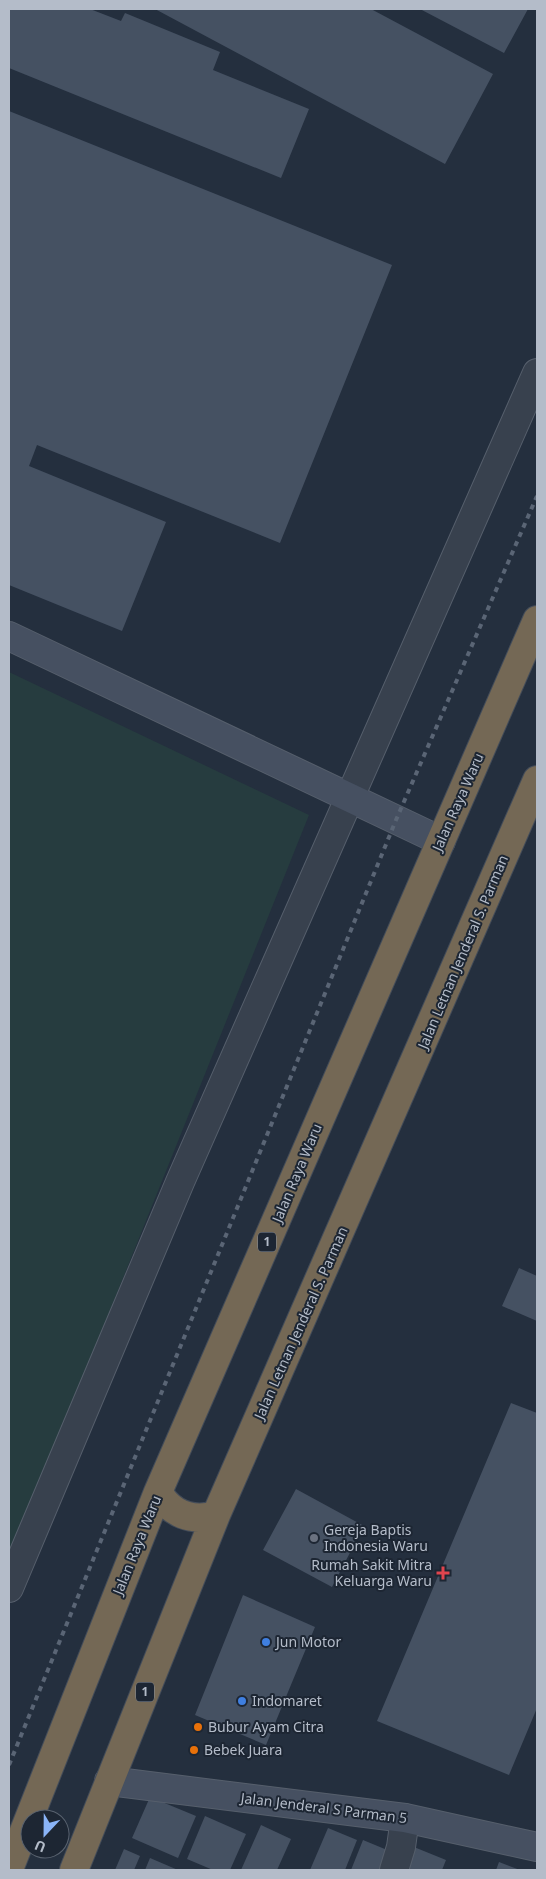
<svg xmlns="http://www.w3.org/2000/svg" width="546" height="1879" viewBox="0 0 546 1879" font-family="'Noto Sans',sans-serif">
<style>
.green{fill:#263c3f}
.building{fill:#455162}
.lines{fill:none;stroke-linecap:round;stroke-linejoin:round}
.street-casing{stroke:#565f6c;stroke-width:30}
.secondary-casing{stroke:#565f6c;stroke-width:30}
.highway-casing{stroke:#434c59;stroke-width:30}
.street{stroke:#38414e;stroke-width:28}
.secondary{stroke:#465061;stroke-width:28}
.highway{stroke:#746855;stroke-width:28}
.rail{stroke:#5a6575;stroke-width:4;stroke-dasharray:5 5;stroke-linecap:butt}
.worship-dot{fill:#6b7280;stroke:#1d2633;stroke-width:2}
.health-dot{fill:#e0444e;stroke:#1d2633;stroke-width:2}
.shop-dot{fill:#3f7fe0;stroke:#1d2633;stroke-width:2}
.food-dot{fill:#e8710a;stroke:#1d2633;stroke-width:2}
.labels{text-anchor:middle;stroke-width:4;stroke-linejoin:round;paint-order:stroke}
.shield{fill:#1d2633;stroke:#878f9c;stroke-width:1}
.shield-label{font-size:12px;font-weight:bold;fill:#b4bcc9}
.street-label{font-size:14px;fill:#b4bcc9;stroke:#1d2633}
.poi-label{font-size:14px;fill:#b4bcc9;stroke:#1d2633;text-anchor:start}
</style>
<rect width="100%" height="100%" fill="#242f3e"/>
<path class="green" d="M9 672 309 815 9 1562Z"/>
<path class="building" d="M9 9H90L121 21 125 13 220 52 213 70 309 109 281 178 9 68Z
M155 9H371L493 74 445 164Z
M420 9H528L504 53Z
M9 111 392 265 280 543 37 445 29 466 166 522 122 631 9 585Z
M519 1268 537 1276V1321L502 1306Z
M511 1403 537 1413V1708L509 1775 377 1721Z
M296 1489 364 1526 332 1587 263 1550Z
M243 1595 315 1627 266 1745 195 1715Z
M150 1797 196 1816 178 1858 132 1838Z
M205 1816 246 1834 230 1870H213L187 1859Z
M261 1825 291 1839 277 1870H241Z
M328 1828 357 1840 345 1870H310Z
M363 1840 392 1852 385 1870H351Z
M409 1845 446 1860 442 1870H399Z
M124 1849 140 1856 134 1870H115Z
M150 1858 178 1870H145Z
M499 1862 520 1870H496Z"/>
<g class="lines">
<defs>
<path id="street" d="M9 1588 180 1182 537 373
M394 1870 401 1847 405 1818"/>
<path id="secondary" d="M9 636 441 841
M109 1781 405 1818 537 1847"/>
<path id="highway" d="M158 1492C171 1514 191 1522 216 1515
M9 1869 158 1492 537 620
M74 1870 216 1515 537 780"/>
</defs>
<use href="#street" class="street-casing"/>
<use href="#secondary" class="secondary-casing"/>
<use href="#highway" class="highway-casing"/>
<use href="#street" class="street"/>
<use href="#secondary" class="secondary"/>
<use href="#highway" class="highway"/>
<path class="rail" d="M9 1765 396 820 537 496"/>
</g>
<circle class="worship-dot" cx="314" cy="1538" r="5"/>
<path class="health-dot" d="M440.5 1565.5h5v5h5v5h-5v5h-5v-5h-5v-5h5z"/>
<g class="shop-dot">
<circle cx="266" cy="1642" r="5"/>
<circle cx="242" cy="1701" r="5"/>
</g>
<g class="food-dot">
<circle cx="198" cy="1727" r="5"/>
<circle cx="194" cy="1750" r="5"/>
</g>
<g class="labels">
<g class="shield">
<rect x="258" y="1232.5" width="18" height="19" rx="4"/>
<rect x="136" y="1682.5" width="18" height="19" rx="4"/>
</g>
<g class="shield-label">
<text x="267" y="1246">1</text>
<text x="145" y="1696">1</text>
</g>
<g class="street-label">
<text transform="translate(458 802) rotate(-66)" y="5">Jalan Raya Waru</text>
<text transform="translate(463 952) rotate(-67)" y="5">Jalan Letnan Jenderal S. Parman</text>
<text transform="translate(297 1173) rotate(-67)" y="5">Jalan Raya Waru</text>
<text transform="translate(301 1323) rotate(-66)" y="5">Jalan Letnan Jenderal S. Parman</text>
<text transform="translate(137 1545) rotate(-68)" y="5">Jalan Raya Waru</text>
<text transform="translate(324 1808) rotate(7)" y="5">Jalan Jenderal S Parman 5</text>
</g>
<g class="poi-label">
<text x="324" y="1535">Gereja Baptis<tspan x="324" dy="16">Indonesia Waru</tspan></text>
<text x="432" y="1570" text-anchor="end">Rumah Sakit Mitra<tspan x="432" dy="16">Keluarga Waru</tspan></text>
<text x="276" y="1647">Jun Motor</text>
<text x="252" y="1706">Indomaret</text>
<text x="208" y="1732">Bubur Ayam Citra</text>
<text x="204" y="1755">Bebek Juara</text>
</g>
</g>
<rect width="546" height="1879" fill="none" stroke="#b4bcc9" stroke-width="20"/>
<g transform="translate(45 1834) rotate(202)"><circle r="24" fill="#1d2633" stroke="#59626f"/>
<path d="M0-4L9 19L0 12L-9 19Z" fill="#8ab4f8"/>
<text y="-8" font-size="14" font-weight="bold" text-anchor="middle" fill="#b4bcc9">U</text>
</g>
</svg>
